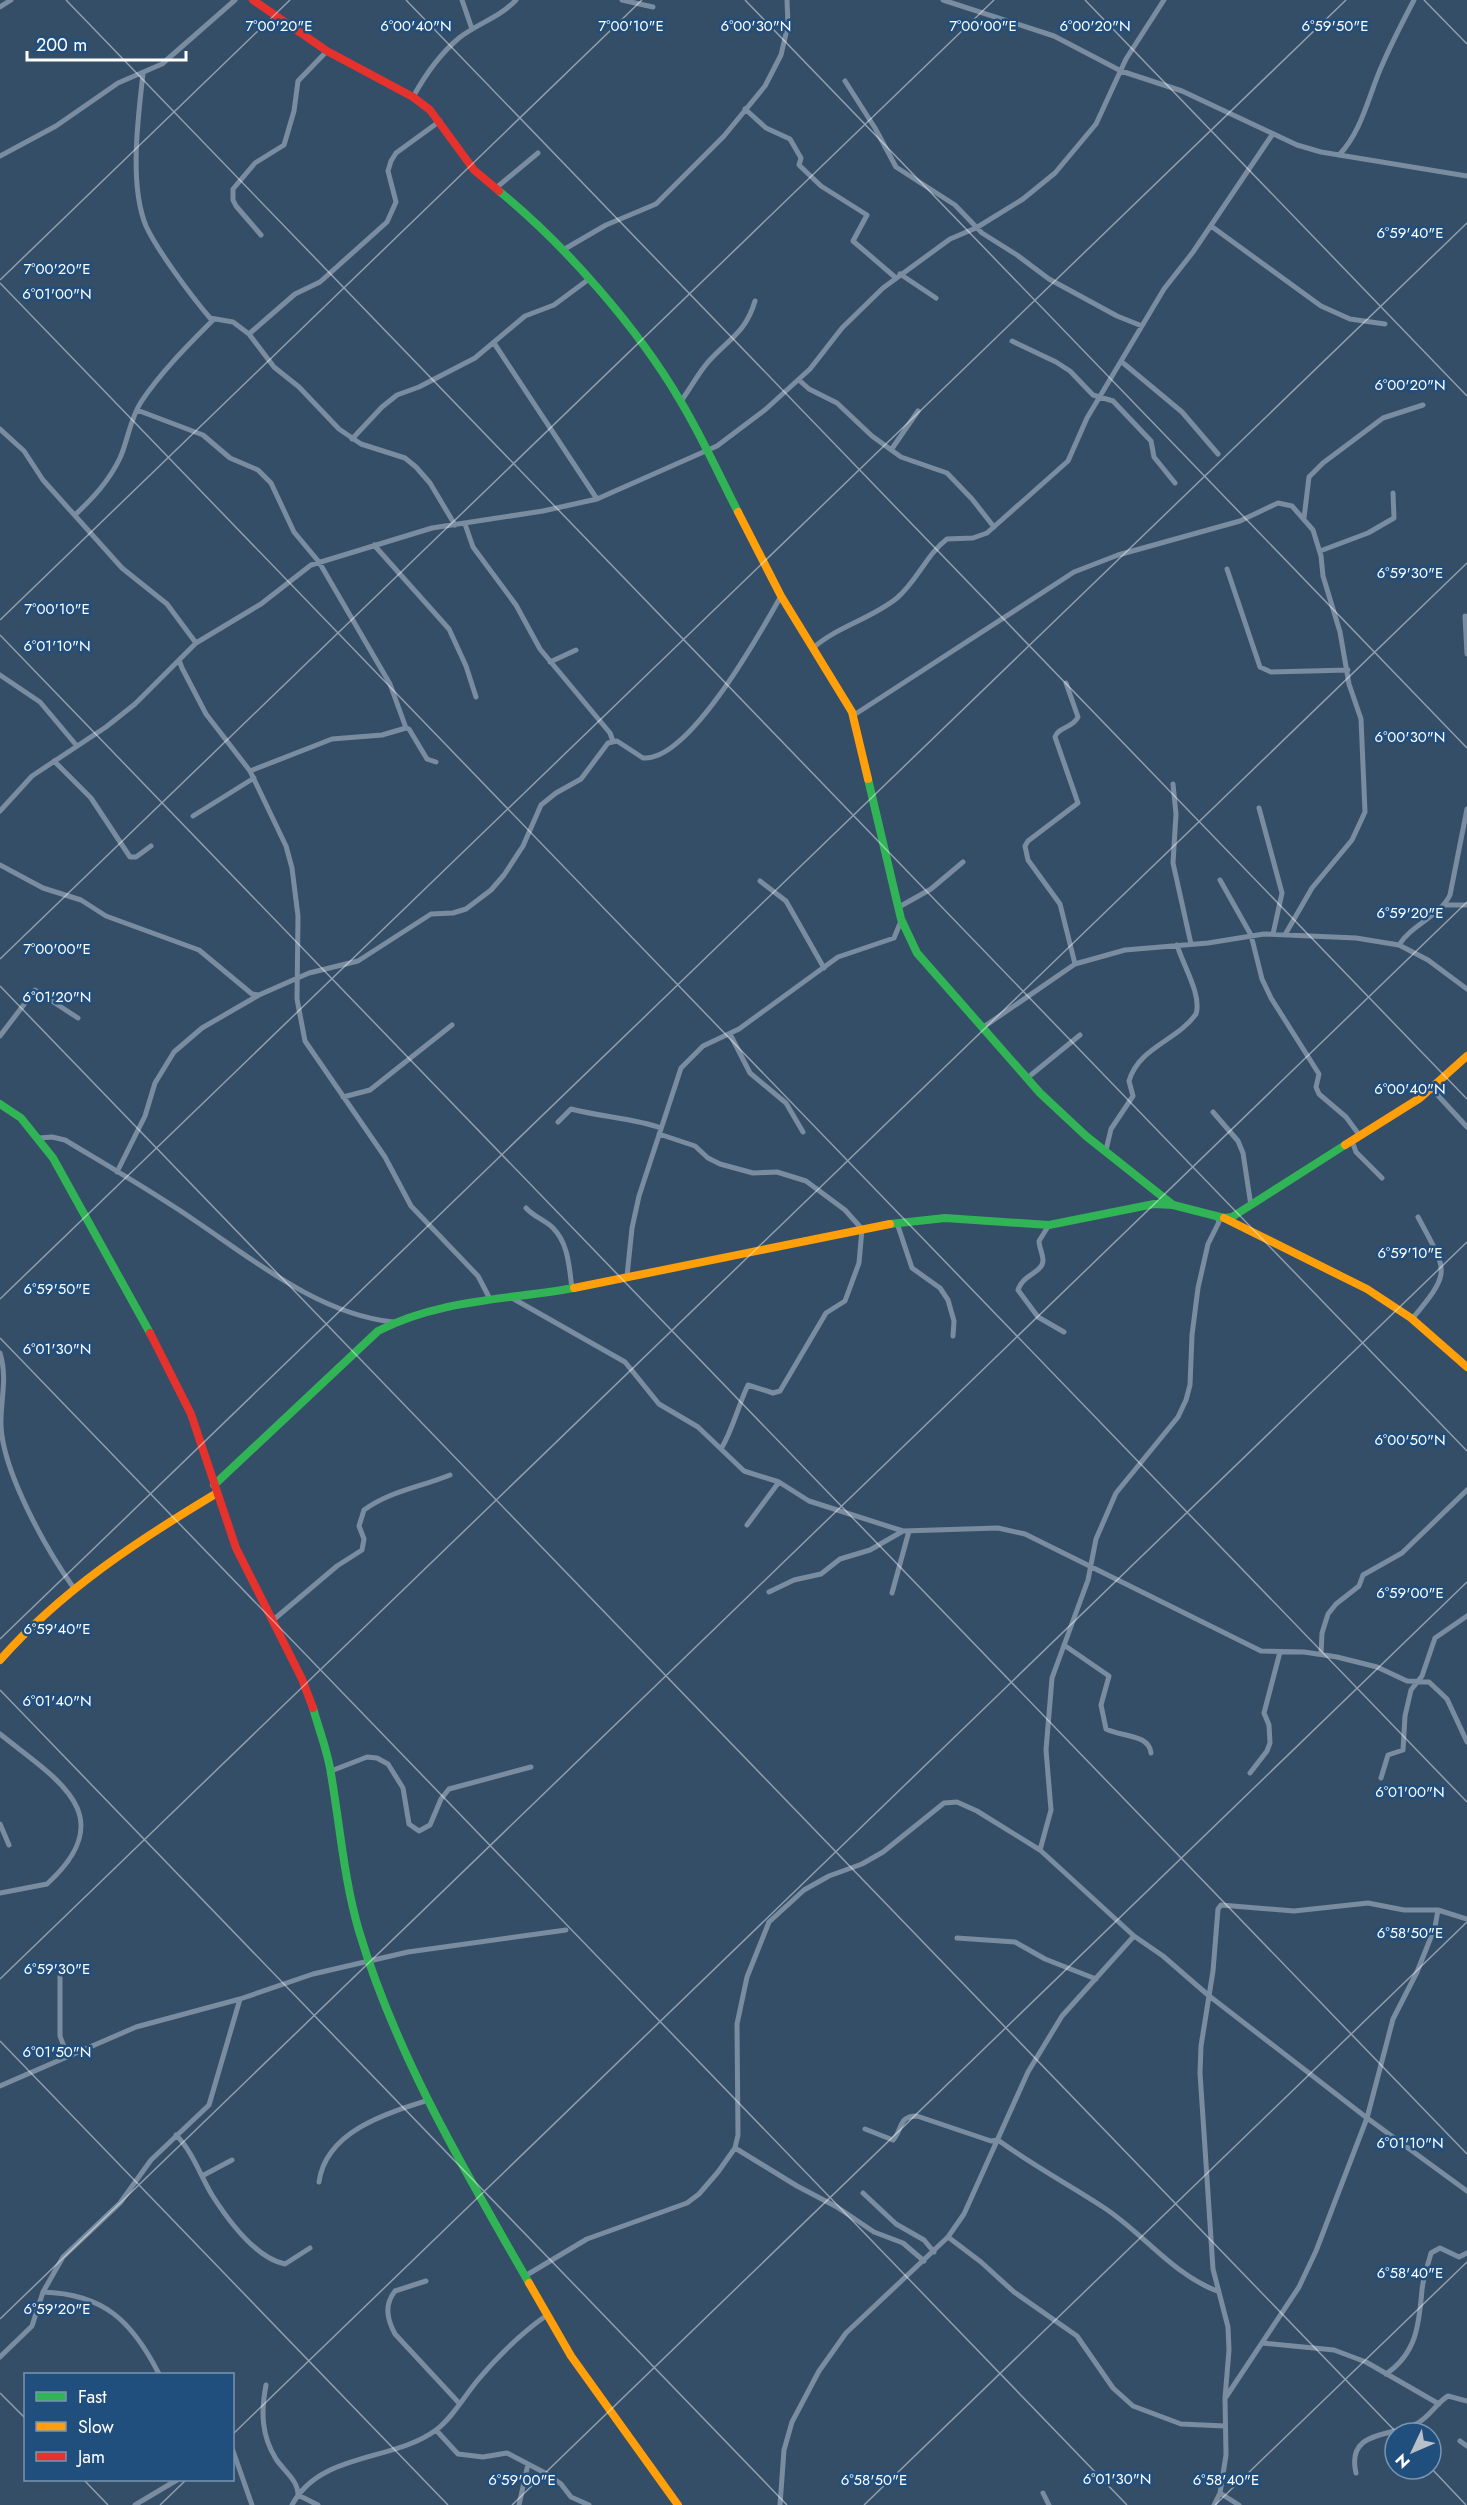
<svg xmlns="http://www.w3.org/2000/svg" width="1467" height="2505" viewBox="0 0 1467 2505" font-family="Jost,sans-serif">
<style>
.lines{fill:none;stroke-linecap:round;stroke-linejoin:round}
.street{stroke:#7a8c9f;stroke-width:5}
.fast{stroke:#30b455;stroke-width:8}
.slow{stroke:#ff9f0a;stroke-width:8}
.jam{stroke:#e5322d;stroke-width:8}
.ticks{fill:none;stroke:#fff;stroke-width:1.5;stroke-opacity:0.45}
.ticks-label{font-size:15px;text-anchor:middle;fill:#fff;stroke:#204e7d;stroke-width:5;stroke-linejoin:round;paint-order:stroke}
</style>
<rect width="100%" height="100%" fill="#354e68"/>
<g class="lines">
<path class="street" d="M462 0 472 29
M622 0 653 7
M943 0 1054 36 1121 71 1182 91 1297 145 1321 152 1467 176
M0 7 11 0
M143 74C138 118 129 185 146 226 157 250 192 297 210 318L233 322 249 334 274 367 299 387 339 429 361 444 405 458 416 467 430 483 455 525
M845 81 875 128 896 167 955 205 982 233 1017 255 1049 279 1117 316 1142 326
M413 97C424 77 441 53 459 38 478 23 499 18 516 0
M745 109 766 128 790 139 801 158 799 165 821 186 867 215 853 241 896 278
M1339 155C1363 130 1369 93 1383 63 1392 42 1403 21 1414 0
M0 156 56 126 118 83 162 64 235 0
M496 188 538 153
M1211 226 1321 306 1350 319 1385 324
M261 235 236 206 233 200V189L255 163 284 145 294 111 298 81 327 51
M563 250 606 225 656 204 724 136 765 86 781 55 788 25 787 0
M900 274 936 298
M249 334 295 294 320 282 387 222 396 202 388 171 391 161 396 153 440 121
M1012 341 1056 362 1070 371 1093 395 1113 401 1151 441 1154 457 1175 483
M494 343 597 499
M1122 362 1182 412 1218 454
M799 380 809 389 837 403 872 436 901 457 947 473 972 499 994 527
M681 401C691 388 698 373 709 361 729 339 746 332 755 301
M137 410 203 435 230 458 258 470 271 483 294 532 319 562 390 684 406 728
M0 429 24 451 43 480 122 568 167 604 196 643 179 660 182 668 206 714 250 771 286 846 292 868 298 916 297 999 305 1041 385 1157 411 1206 478 1276 490 1299
M352 439 382 407 397 395 419 387 475 358 525 316 554 305 589 279
M891 450 918 411
M75 515C93 498 109 481 120 458 128 440 130 419 141 402 161 372 188 345 213 320
M1304 518 1309 477 1323 463 1383 418 1423 405
M465 524 473 547 516 605 540 649 610 733 613 741
M374 545 449 629 466 666 476 697
M1320 551 1368 533 1394 518 1393 493
M1227 569 1260 667 1271 672 1348 670
M1465 616 1467 654
M196 643 261 604 311 565 432 528 543 511 597 499 717 446 766 409 810 369 842 328 883 288 950 239 976 228 1023 199 1055 173 1096 124 1126 59 1164 0
M813 648C838 626 871 619 897 598 918 580 926 555 947 539L973 538 987 533 1068 461 1087 418 1164 289 1193 252 1272 135
M550 662 576 650
M0 675 40 702 77 746
M1066 683 1078 717C1073 728 1058 727 1055 737L1078 803 1028 841 1025 846 1028 860 1060 904 1075 964
M854 715 1074 572 1118 555 1240 521 1278 503 1292 506 1313 530 1321 556 1323 576 1340 632 1349 684 1361 719 1365 812 1352 840 1312 888 1286 933
M54 761 91 798 130 857H136L151 846
M250 771 332 739 382 735 406 728 409 729 427 759 436 762
M1173 784 1176 814 1173 863 1191 944
M1259 808 1282 893 1273 934
M0 811 32 776 106 727 135 704 179 660
M193 816 254 778
M0 865 43 888 81 900 106 916 199 950 252 994 259 995 309 973 358 961 431 914 453 913 466 909 491 890 504 875 523 846 541 805 556 793 581 779 608 743 617 741 643 758C689 762 760 633 781 596
M1220 880 1251 935 1262 979 1271 998 1319 1074 1316 1087 1319 1094 1346 1117 1360 1136
M760 881 786 901 824 968
M1445 905H1467
M899 907 931 889 963 862
M1399 945C1412 924 1439 917 1450 895L1467 809
M982 1028 1075 964 1125 950 1208 943 1264 934 1356 938 1399 945 1428 960 1467 989
M730 1034 750 1073 786 1103 803 1132
M0 1036 35 990 78 1018
M1026 1079 1080 1035
M1432 1089 1467 1127
M343 1097 370 1090 452 1025
M1213 1112 1238 1141 1243 1153 1251 1206
M558 1122 571 1109C601 1117 634 1118 661 1128
M659 1134 695 1146 708 1158 720 1164 753 1173 777 1172 806 1181 845 1210 862 1229 859 1263 845 1301 826 1313 780 1391 773 1393 748 1385C738 1406 733 1429 721 1449
M39 1138 52 1137 65 1140C108 1166 153 1192 194 1220 255 1261 319 1314 393 1322
M1352 1141 1356 1152 1382 1178
M1106 1150 1111 1129 1133 1096 1129 1081C1139 1047 1177 1041 1196 1014 1202 995 1183 965 1177 945
M117 1172 145 1116 155 1083 174 1052 202 1028 259 995
M526 1208C534 1217 545 1220 553 1228 569 1244 569 1268 572 1288
M897 1223 912 1268 940 1288 948 1300 954 1321 953 1336
M1049 1225 1039 1241C1039 1247 1043 1254 1043 1261 1042 1273 1022 1275 1018 1290L1038 1317 1064 1332
M627 1276 632 1228 639 1196 681 1068 703 1046 739 1029 838 957 894 938 901 921
M512 1298 625 1362 659 1404 698 1427 744 1471 779 1482 809 1501 903 1531 998 1528 1025 1534 1261 1651 1304 1652 1337 1657 1377 1667 1407 1681 1429 1682 1447 1699 1467 1742
M1412 1319C1453 1270 1447 1272 1418 1217
M0 1353C8 1379 0 1401 1 1427 4 1474 46 1549 73 1587
M747 1525 779 1482
M769 1592 794 1580 821 1574 840 1559 870 1550 903 1531
M892 1593 909 1531
M272 1621 337 1566 362 1550 364 1539 359 1526 364 1510C390 1491 421 1487 450 1475
M1064 1645 1109 1676 1101 1705 1106 1729C1122 1737 1149 1734 1151 1753
M1321 1654 1322 1633 1328 1614 1336 1604 1359 1586 1363 1575 1402 1553 1467 1490
M0 1734C56 1779 123 1815 47 1884L0 1893
M331 1771 367 1757 377 1758 388 1764 403 1788 409 1824 419 1831 430 1825 441 1799 449 1789 531 1767
M1250 1773 1267 1751 1270 1743 1269 1725 1264 1713 1280 1652
M1381 1778 1388 1755 1403 1750 1405 1716 1411 1690 1422 1676 1435 1638 1467 1616
M0 1824 9 1845
M1040 1850 1051 1810 1046 1750 1052 1678 1088 1580 1096 1539 1116 1493 1178 1417 1186 1400 1190 1385 1192 1335 1198 1288 1208 1244 1219 1222 1217 1217
M957 1938 1015 1942 1045 1959 1096 1979
M60 1976V2036L67 2055
M0 2086 136 2027 240 1999 313 1974 408 1952 566 1930
M865 2129 893 2140C903 2129 898 2116 917 2116L991 2141 998 2140C1032 2165 1068 2184 1103 2207 1142 2232 1172 2274 1217 2291
M176 2135C193 2152 200 2175 212 2195 228 2220 255 2258 285 2264L310 2248
M735 2148 797 2186 837 2207 874 2232 903 2243 924 2261
M202 2176 232 2160
M319 2182C326 2131 387 2113 429 2100
M863 2193 896 2224 924 2240 934 2252
M948 2237 981 2262 1014 2292 1077 2336 1113 2388 1133 2406 1181 2424 1225 2426
M525 2276 587 2239 687 2203 699 2194 718 2172 735 2148 738 2135 737 2024 747 1977 769 1922 804 1890 829 1876 862 1864 883 1852 944 1803 957 1802 977 1811 1040 1850 1134 1936 1163 1956 1208 1995 1367 2118 1467 2191
M426 2281 395 2291C384 2305 387 2319 395 2334L459 2403
M43 2292C104 2294 132 2321 159 2374
M1262 2343 1334 2350 1366 2362 1439 2404
M0 2357 32 2326 43 2292 63 2257 120 2203 151 2160 209 2105 240 1999
M1386 2374C1417 2353 1419 2324 1422 2290 1423 2278 1428 2265 1431 2253L1440 2248 1459 2257 1467 2253
M266 2385C261 2411 261 2435 276 2459 284 2471 298 2480 298 2495L318 2505
M1226 2397 1299 2287 1316 2251 1367 2118 1393 2019 1417 1972 1435 1927 1438 1910
M436 2430 458 2454 483 2457 507 2453 547 2474 561 2484 571 2497 589 2505
M1460 2441 1467 2446
M232 2448 252 2505
M1356 2473C1346 2430 1390 2437 1416 2424 1430 2417 1436 2403 1448 2396L1467 2401
M1043 2493 1049 2505
M1220 2493 1239 2505
M135 2505 177 2480
M292 2505C320 2452 393 2462 436 2430 452 2418 464 2397 477 2381 498 2356 520 2334 547 2315
M519 2505 528 2464
M780 2505 784 2450 792 2422 819 2371 846 2333 948 2237 964 2214 1028 2072 1062 2016 1134 1936
M1214 2505 1220 2493 1226 2455 1225 2398 1229 2350 1228 2327 1213 2269 1200 2073 1201 2046 1213 1971 1218 1909 1221 1905 1294 1911 1368 1903 1404 1910H1438L1467 1919"/>
<path class="fast" d="M499 191C565 245 638 328 681 402 702 437 719 475 738 512
M868 779 901 919 917 953 1040 1093 1086 1136 1173 1205
M0 1104 21 1118 53 1158 150 1333
M890 1224 945 1218 1049 1225 1154 1204 1173 1205 1224 1218 1232 1217 1345 1145
M214 1485 378 1331C440 1299 507 1300 574 1288
M313 1708C319 1730 328 1752 331 1774 340 1826 344 1880 359 1931 396 2055 465 2171 529 2283"/>
<path class="slow" d="M738 512 781 596 852 712 868 779
M1345 1145 1420 1098 1467 1056
M1224 1218 1367 1289 1411 1318 1467 1367
M574 1288 890 1224
M0 1660C62 1590 137 1541 217 1493
M529 2283 571 2356 678 2505"/>
<path class="jam" d="M253 0 327 51 413 97 430 110 474 170 499 191
M150 1333 191 1414 236 1548 302 1679 313 1708"/>
</g>
<path class="ticks" d="M66 0 1467 1451M406 0 1467 1099M745 0 1467 748M1085 0 1467 396M1424 0 1467 44M0 280 290 0M0 283 1467 1802M0 620 642 0M0 635 1467 2154M0 959 994 0M0 986 1397 2433M0 1299 1346 0M0 1338 1127 2505M0 1639 1467 223M0 1690 787 2505M0 1979 1467 563M0 2041 448 2505M0 2319 1467 902M0 2393 26 2419M232 2435 1467 1242M1431 2468 1466 2505M84 2480 108 2505M160 2505 186 2480M512 2505 1467 1582M864 2505 1467 1922M1215 2505 1467 2262"/>
<g class="ticks-label">
<text x="279" y="31">7°00'20"E</text>
<text x="631" y="31">7°00'10"E</text>
<text x="983" y="31">7°00'00"E</text>
<text x="1335" y="31">6°59'50"E</text>
<text x="416" y="31">6°00'40"N</text>
<text x="756" y="31">6°00'30"N</text>
<text x="1095" y="31">6°00'20"N</text>
<text x="1410" y="238">6°59'40"E</text>
<text x="57" y="274">7°00'20"E</text>
<text x="57" y="299">6°01'00"N</text>
<text x="1410" y="390">6°00'20"N</text>
<text x="1410" y="578">6°59'30"E</text>
<text x="57" y="614">7°00'10"E</text>
<text x="57" y="651">6°01'10"N</text>
<text x="1410" y="742">6°00'30"N</text>
<text x="1410" y="918">6°59'20"E</text>
<text x="57" y="954">7°00'00"E</text>
<text x="57" y="1002">6°01'20"N</text>
<text x="1410" y="1094">6°00'40"N</text>
<text x="1410" y="1258">6°59'10"E</text>
<text x="57" y="1294">6°59'50"E</text>
<text x="57" y="1354">6°01'30"N</text>
<text x="1410" y="1445">6°00'50"N</text>
<text x="1410" y="1598">6°59'00"E</text>
<text x="57" y="1634">6°59'40"E</text>
<text x="57" y="1706">6°01'40"N</text>
<text x="1410" y="1797">6°01'00"N</text>
<text x="1410" y="1938">6°58'50"E</text>
<text x="57" y="1974">6°59'30"E</text>
<text x="57" y="2057">6°01'50"N</text>
<text x="1410" y="2148">6°01'10"N</text>
<text x="1410" y="2278">6°58'40"E</text>
<text x="57" y="2314">6°59'20"E</text>
<text x="1117" y="2484">6°01'30"N</text>
<text x="522" y="2485">6°59'00"E</text>
<text x="874" y="2485">6°58'50"E</text>
<text x="1226" y="2485">6°58'40"E</text>
</g>
<rect x="24" y="2373" width="210" height="108" fill="#204e7d" stroke="#7995b1" stroke-width="1.5"/>
<rect x="36" y="2392" width="30" height="9" fill="#30b455" stroke="#7995b1" stroke-width="1.5"/>
<text x="78" y="2403" font-size="18" fill="#ffffff">Fast</text>
<rect x="36" y="2422" width="30" height="9" fill="#ff9f0a" stroke="#7995b1" stroke-width="1.5"/>
<text x="78" y="2433" font-size="18" fill="#ffffff">Slow</text>
<rect x="36" y="2452" width="30" height="9" fill="#e5322d" stroke="#7995b1" stroke-width="1.5"/>
<text x="78" y="2463" font-size="18" fill="#ffffff">Jam</text>
<g transform="translate(1413 2451) rotate(226)"><circle r="28" fill="#204e7d" stroke="#7995b1" stroke-width="1.5"/>
<path d="M0-4.5L10 22L0 15L-10 22Z" fill="#b8c1ca"/>
<text y="-9" font-size="16" font-weight="bold" text-anchor="middle" fill="#ffffff">N</text>
</g>
<path d="M27 51v9h159v-9" fill="none" stroke="#ffffff" stroke-width="3"/>
<text x="36" y="51" font-size="18" fill="#ffffff" stroke="#204e7d" stroke-width="4.5" paint-order="stroke">200 m</text>
</svg>
